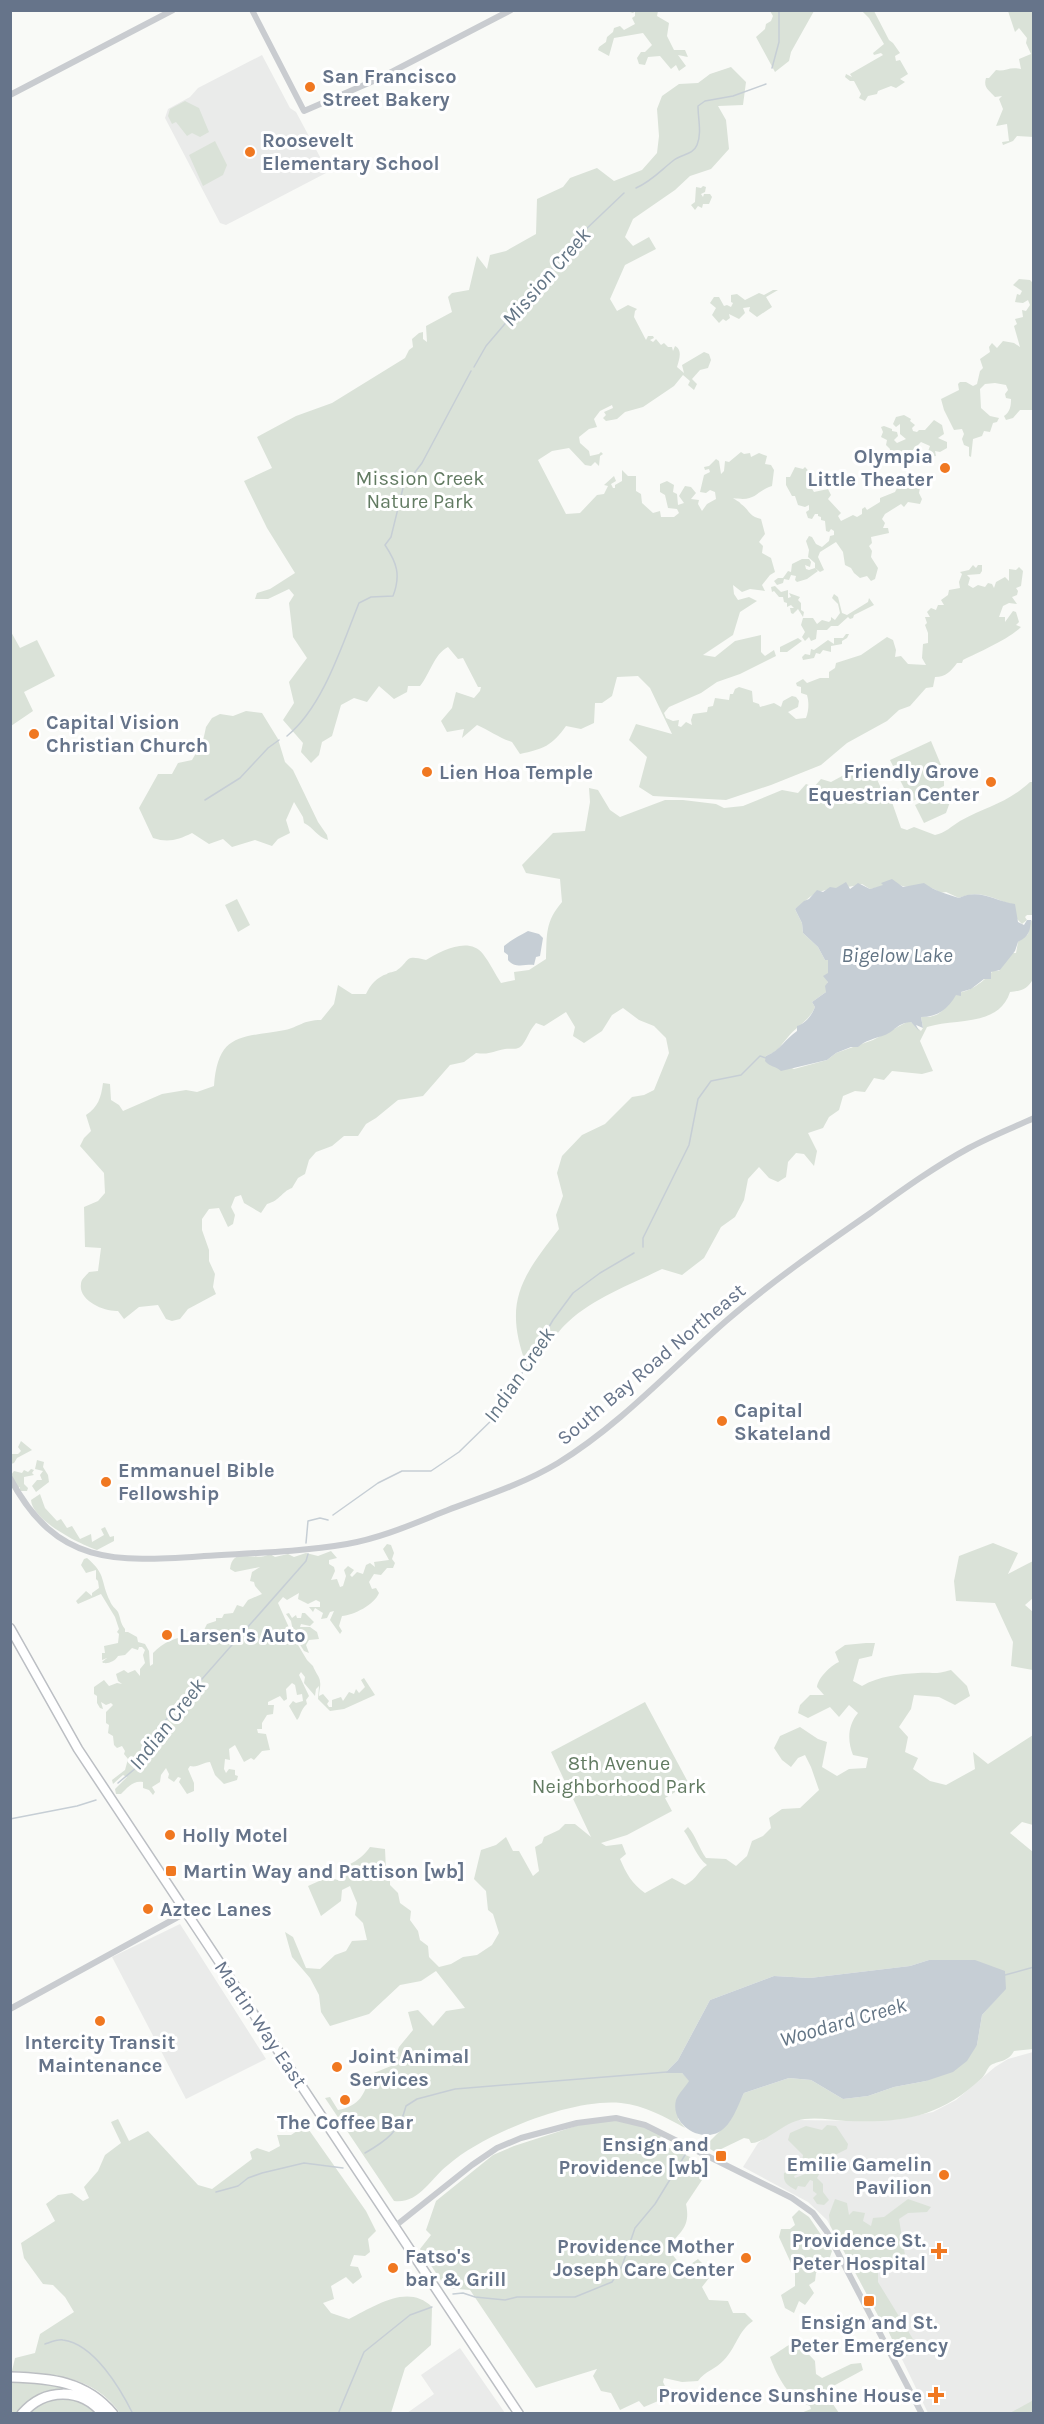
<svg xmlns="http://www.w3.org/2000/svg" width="1044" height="2424" viewBox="0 0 1044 2424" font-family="Karla,sans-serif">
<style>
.built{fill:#eaebea}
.green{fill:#dae2d8}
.water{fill:#c6ced5}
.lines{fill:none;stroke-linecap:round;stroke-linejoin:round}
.stream{stroke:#c6ced5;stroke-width:1.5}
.primary-casing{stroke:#bcbfc4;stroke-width:11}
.motorway-casing{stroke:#bbbec2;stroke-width:12}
.tertiary{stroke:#c9ccd0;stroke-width:6}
.primary{stroke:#fff;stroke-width:8}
.motorway{stroke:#fff;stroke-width:9}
.poi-dot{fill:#f07821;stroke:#fff;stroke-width:2}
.labels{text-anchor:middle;stroke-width:6;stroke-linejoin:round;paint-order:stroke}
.poi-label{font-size:20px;font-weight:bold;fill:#66748a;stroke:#fff;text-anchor:start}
.park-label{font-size:20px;fill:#627b62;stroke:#fff}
.street-label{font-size:20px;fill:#66748a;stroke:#fff}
.water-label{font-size:21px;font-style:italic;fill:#637585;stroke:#fff}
</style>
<rect width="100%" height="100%" fill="#f9faf7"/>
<path class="built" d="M262 55 290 108 296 112 327 170 326 173 226 225 220 223 165 118 168 109 190 97 198 88Z
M180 1924 266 2059 186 2099 112 1957Z
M1033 2052V2413H928L884 2322 881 2321 827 2220 808 2202 743 2167 758 2143 775 2130 796 2120 867 2121 900 2119 933 2112 956 2100 995 2067 1008 2059Z
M460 2348 505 2413H407L434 2394 421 2375Z"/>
<path class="green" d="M627 11H658L657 16 669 23 667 36 674 50H685L688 57 678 55 686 66 679 71 676 65 671 69 660 56 648 57 645 65 639 64 637 58 641 52H645L652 45 643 33 614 38 609 56 598 50 599 47 606 42 607 37 613 32 614 28 620 26 624 30 635 24 632 18 635 16V11L633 13Z
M770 11H814L791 52 789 61 775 72 756 37 765 29 766 24 771 21 773 16Z
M862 11H874L889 40 893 43 900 53 895 56 896 61 900 60 908 74 900 79 905 82 896 88 891 86 878 91 877 94 868 96 865 101 859 98 861 94 854 81H850L845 77 846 74 852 77 850 74 883 55 881 53 874 55 873 53 884 44 869 18Z
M1008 11H1033L1034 137 1017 136 1013 141 1003 145 1002 142 1009 141 1007 124 996 126 1003 109 999 99 1002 96 995 97C989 90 983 88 986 78H989L996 70C1005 72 1009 66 1021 69L1019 59 1031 54 1026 43 1027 38 1019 28 1015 32Z
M731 67 746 82 743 105 718 106 726 120 729 149 711 169 690 176 675 190 633 219 625 237 633 246 649 237 656 249 625 265 610 299 617 311 628 305 637 309 635 311 634 317 646 340 648 336H653L654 338 650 340 653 342 656 339 661 345 664 343 668 347H672L673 351 675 346C683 350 679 360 677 367L684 373 682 365 704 352 709 354 711 360 708 368 700 370 692 379 697 384 694 390 688 385 690 381 683 375 674 386 643 407 625 412 617 419 606 421 603 418 606 415 604 412 613 408 612 405 600 411 594 419 597 427 589 429 579 437 580 443 589 451 590 456 599 454 601 452 603 454 600 456 599 466 595 462 591 466 585 465 569 448 552 451 538 460 566 514 580 513 597 495 604 494 608 486 604 485 614 476 616 481 611 484 613 488H615V485L622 481V470L628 476H636V491L641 494 642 503 653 513 660 511 661 517H674L679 513 677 509 668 508 665 495 660 492V484L667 481 674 485 673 492 677 494 678 505 684 503 679 496 685 486 691 487 696 493 691 499 699 500 698 504 702 511 707 504 716 499 715 492 710 490 706 493 700 492 704 475 710 472 709 469 705 470 704 467 709 466 716 459 719 461 721 474 724 471 725 461 729 462 741 452 744 454 750 453 751 457 759 453 767 456 765 464 771 465 774 470 772 486C754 492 757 502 733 498 735 500 739 501 741 504 749 509 748 516 761 519L765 534 759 542 763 546 762 553 771 558 775 572 770 575 762 585 765 591 750 589 742 592 733 585 734 594 738 600 749 597 757 601 740 612 733 635 703 655 715 657 735 641 761 635V652L765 656 774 650 776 656 740 674 717 682 701 693 669 707 664 713 666 718 673 721 679 720 678 726 681 727 686 722 692 725 691 720 693 714 707 712 708 707 713 706 715 698 729 700 730 694H733L735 689 739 687 752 691 753 702 759 704 760 707 774 703 781 707 783 701 792 696 796 697 799 701 798 707 788 712 796 719 806 718C809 710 809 702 807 695L801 693V687L797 686 796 683 803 679 807 683 820 678H829V672L835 668 836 663 861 655 887 637 893 640 896 650 895 657 901 656 908 664 926 665 922 658 923 644 928 643V633L925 625 927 623 925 617H930L927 612 931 608 936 610 938 605H944L941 600 948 595 949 590 960 588 959 582 962 574 960 572 969 570 973 565 976 568 978 565H982V571L980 574 967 575 970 578 968 585 973 588 978 585 985 587 988 583 992 584 994 588 996 582 1005 577 1009 581V569L1016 570 1019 567 1023 571 1021 586 1016 588 1018 591 1017 595 1012 597 1017 604 1009 603 1003 606 999 617H1005V622L1013 611 1016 612 1019 622 1016 625 1021 627C1009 639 979 652 963 660L962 663H957C951 671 946 677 935 677L933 687 926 688 910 706 899 710 887 721 847 743 821 765 771 785 726 800 653 796 639 787 647 757 629 740 636 724 672 734 650 688 638 676 617 677 612 696 602 703H595L594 723 581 729 566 726C552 746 543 749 520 754L512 742C499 738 489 730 477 725L462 738 464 729 447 732 441 721 452 708 456 692 474 698 480 691 481 687H478L463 658 458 659 448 647C434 654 430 674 420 686H408L407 692 394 699 379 686 367 702 354 698 341 705 332 736 322 742 319 755 311 763 301 752 303 743 283 720 294 703 289 682 307 658 293 637 289 603 294 595 289 589 268 599H255L257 593 270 589 295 573 267 528 244 481 272 468 257 437 296 416 332 403 405 358 409 350 413 347 412 339 419 333 423 332V339L427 342 426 326 452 312 448 297 452 293 469 290 477 256 487 269 490 255 506 251 536 234 537 199 563 187 570 178 597 168 614 181 642 170 657 153 659 136 657 109 662 96 679 84 698 83 710 74Z
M185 101 199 108 209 132 200 137 192 133 187 136 176 122 172 124 168 116 170 109Z
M215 141 227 165 223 175 203 186 189 155Z
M703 186 706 187 705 192 701 194 703 197 704 194H710L712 197 709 204H703L702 208 698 206 695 210 691 205 695 202 696 187 701 188Z
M1019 279 1030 280 1033 283V410H1020L1013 418 1006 420 1004 416C1010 412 1011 406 1011 399L1006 398 1005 394 1008 390 1006 385 995 383 985 384 980 389 981 408 990 416 999 418 997 422 993 423 990 432 984 431 982 436 973 439 971 457 969 456V447L964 445 962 439 964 434 962 429 954 430 944 410 941 399 959 390 958 384 960 382H966L973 386 977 384 980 371 983 368 980 359 990 352 989 347 992 343 997 348 1003 341 1014 343 1020 347 1014 326 1017 324 1015 319 1023 317 1022 310 1026 311 1030 305 1028 300 1023 303 1015 302 1017 294 1020 295 1022 291 1013 285Z
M773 290H778L766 297 772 307 757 317 749 311 750 307 743 308 745 313 739 319 729 314 730 318 726 321 723 319 719 323 712 315 716 308 710 303 714 297H719L724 306 727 305 731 307 733 303 731 302V295L737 294 745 300 759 293 764 295Z
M904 415 911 419 910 421 915 425 912 428 913 431 917 432 919 430H925L934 420 942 425 944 434 938 438 947 442V448L940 452 935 451 936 456 926 457 930 446 921 442 913 450 908 451 905 460 901 459 898 452 889 454 890 449 886 445 887 440 881 437 883 432 881 427 884 426 892 429V431L897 432 898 436 894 440 897 443 906 439 900 434V424L896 427 893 424 896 417Z
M795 467 803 469 805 467 814 477 811 487 814 492 828 489 831 495 828 499 841 513 838 516 841 521 853 515 857 517 862 514V509L865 507 867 510 880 502V498L895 492 897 488H909L910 485 916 482 920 488 919 493 922 499 920 504 908 502 904 507 901 504 885 514 882 519 885 523 883 528H888L889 533 871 537 872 543 869 546 872 551 871 557 878 568 875 579 871 581 867 576 860 578 854 573 851 568 845 565 843 552 836 542 820 552 818 557 824 570 820 572 815 568V563L808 557 809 550 806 541 809 536 812 537 816 544 822 547 829 541 830 536 834 535V531L831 529 829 532 826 531 825 521 821 520V517L818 516V514H815L812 519 808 518 806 512 809 510V505L805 507 798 505 795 496H792L786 485V477H790Z
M802 559H809L811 562 810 567 805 565 806 569 809 570 815 568 818 571 807 579 797 582 795 580 796 576 791 575 789 580 784 579 783 583 777 585 774 581 778 578H783L788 571 791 572 792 564Z
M775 586 781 592 788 590V598L791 597 789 593 800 597 798 600 801 603V610L804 612 803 617 798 609 793 614 791 613 790 608H794L791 605 787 607V603L784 602 783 597H779L774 591 772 592 771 587Z
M834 594 838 597 842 613 847 615 868 602 869 598 874 605 854 615 853 618 850 619 848 617 838 626H831L827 630H817L816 639 811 641 809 637 805 641 802 637 805 632 801 625 803 618H813L817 624 822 620 829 622 831 620V617L835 620 840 613 838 604 832 598Z
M10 630 20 648 37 640 55 676 24 692 33 711 11 726Z
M846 634H849L847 638 842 641V644L831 646V652L823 650 820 654 816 653 814 658 803 660 802 657 805 654 810 655 811 649 814 650 828 640 834 644V638H843Z
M798 638 802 641 787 652H780V647Z
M246 711 262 713 278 739 285 762 293 770 318 822 327 835 328 840C317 837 314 828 304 823L303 817 294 802 286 820 290 833 278 839 272 846 255 840 232 847 223 839 209 844 192 833C178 840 168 843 153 838L139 808 158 774H172L178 763 192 760 203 741 206 727 212 718 220 714 233 716Z
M931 741 944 772V786L911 802 890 760Z
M867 770 875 775 880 786 887 788 901 828 907 830 914 827 935 835C945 833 952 826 960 821 987 806 1006 804 1030 782H1033V915H1027L1025 917 1027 920 1022 924 1015 917V905C994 900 981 888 959 898L946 892 940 893C923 879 911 893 896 883L870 889 862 884C847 889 830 886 815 894 808 897 802 905 795 909L802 923 803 933 818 947 825 960H828L830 969 826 992 812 1002 815 1007C810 1020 797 1026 788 1037 780 1046 779 1051 766 1056L794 1069 827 1060 836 1053 873 1040 907 1022H911L921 1031 923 1028 921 1017C943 1018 943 1008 955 995 958 992 964 992 968 990 975 988 991 975 993 970L999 971 1011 953H1016L1018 942 1028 934 1030 923 1033 918V979C1028 989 1021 991 1010 992 999 1027 956 1018 927 1027L920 1041 933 1071 922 1074 892 1071 884 1080 874 1078 865 1092 855 1091 843 1096 839 1110 829 1117 823 1128 808 1133 817 1151 814 1166 804 1154 796 1153 788 1162 786 1177 778 1182 769 1178 759 1167 748 1179 744 1200 735 1217 721 1227 704 1258 682 1275 662 1269C630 1285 595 1297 568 1322 552 1336 546 1356 527 1367 503 1303 520 1279 559 1229L556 1215 563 1196 557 1173 562 1156 582 1135 605 1124 632 1097 644 1095 654 1090 669 1053 666 1038 654 1026 639 1020 623 1008 612 1015 602 1031 584 1043 573 1036 575 1027 566 1012 544 1026 536 1023C529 1031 528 1037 523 1044 518 1051 512 1048 505 1049 492 1051 491 1055 476 1053L464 1062 450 1065 423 1096 398 1100 376 1118 366 1124 358 1136H344L332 1146 316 1152 309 1160 305 1174 298 1178 292 1188C281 1192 281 1200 267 1204L261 1213 244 1203 241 1195 235 1197 231 1207 235 1215 233 1224 228 1227 219 1208 209 1209 202 1219V1230L209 1250V1261L215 1274 213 1287 216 1294 188 1309 180 1319 172 1321 166 1319 158 1305 139 1307 124 1319 118 1311C105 1312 78 1301 81 1284 81 1279 86 1276 89 1272L98 1271 101 1248 85 1247 84 1207 98 1201 105 1193 104 1173 80 1146 84 1138 91 1131 86 1115C98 1107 101 1098 103 1083L110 1084 111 1100 119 1105 123 1111 162 1094 186 1090 197 1092 214 1086C218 1033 240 1038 285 1030 299 1027 303 1020 321 1020L334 1004 338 985 352 994H366C370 985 377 977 387 974 387 973 396 971 396 971 411 961 403 954 426 960 441 951 469 936 483 954 490 963 495 974 501 983L515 980 514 972 529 970 546 959C547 934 545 922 562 902L560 879 526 873 522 865 553 833 585 831 590 802 589 788 598 790 610 810 620 817 665 800H683L716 804 724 808 743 806 782 790 798 793 806 784 814 787 821 779 831 782 844 775 858 776Z
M948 789 954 791 946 813 924 823 915 805Z
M237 899 250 925 238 932 225 905Z
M21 1441 32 1450 17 1458 14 1463 11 1464V1454H18L21 1451 18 1447Z
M37 1460 44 1462 43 1467 48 1475 49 1482 36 1492 32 1486 37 1480H42L40 1475 43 1471 35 1469Z
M31 1469 34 1470 32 1473 34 1475 24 1477V1484L28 1488 27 1491H20V1487L18 1488 11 1475 14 1471 22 1473 24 1470 28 1472Z
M40 1494 45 1508 57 1521 61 1519 67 1528 72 1526 80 1539 91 1534 92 1542 104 1535 101 1529 105 1527 110 1537 114 1536V1541L97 1550C79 1544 32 1520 31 1500Z
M993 1543 1018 1553 1008 1574 1033 1561V1598L1025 1605 1033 1612V1670L1011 1666 1013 1642 995 1603 956 1601 954 1581 959 1556Z
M387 1544 391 1545 394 1553 392 1559 395 1563 393 1568H387L381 1575 374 1574 369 1582 372 1589 376 1588 379 1593C374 1605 354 1615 342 1616L339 1626 342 1631 340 1634 330 1620 334 1611 330 1612 327 1618 321 1619 323 1613 315 1608 313 1612 309 1607H320V1602L316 1600 308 1604 298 1599 299 1593 287 1600 283 1597 278 1603 291 1632 293 1631 291 1621 286 1614 289 1613 292 1618 296 1615 297 1618H301L302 1613H305L314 1622 310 1626 301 1624 300 1627H310L317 1632 319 1639 309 1640 306 1645 309 1653 304 1651 299 1643 298 1645 307 1660 313 1666C315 1672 320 1677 320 1682 321 1686 319 1691 319 1696L323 1694 329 1701 327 1704 329 1707H332V1700L341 1697 343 1701 349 1692 354 1694 356 1689 359 1693 365 1687 361 1680 364 1678 375 1695 344 1709 330 1711 318 1699 319 1686 316 1689 315 1696 304 1683 305 1677 301 1672 299 1675 309 1696 306 1700 307 1704C300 1710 301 1716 297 1720L289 1706 293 1701 296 1703 303 1701 302 1694 297 1695 295 1685 292 1683 286 1689 287 1699 284 1701 280 1696 268 1702V1705H274L273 1714 267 1715 262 1723V1729H257L258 1733 266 1734 270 1750 262 1751 254 1760 251 1758 244 1762 235 1745 229 1749 230 1760 225 1759 224 1769 226 1773 229 1769 235 1770V1775L238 1776 237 1780 224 1784 215 1775 210 1762C203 1762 198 1768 190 1766L188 1769 194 1783V1791L187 1794 179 1782 181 1778 178 1777 174 1782 168 1778 169 1774 166 1768 161 1775 160 1782 152 1787 155 1792 153 1795 149 1790 143 1788V1782C133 1780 127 1788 121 1794H116L115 1789 127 1777 123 1775 113 1784 112 1780 125 1770 128 1759 124 1754 125 1751 122 1746 117 1748 114 1745 113 1736 108 1733 109 1725 106 1723V1712L113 1705 111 1703 106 1705 101 1702 103 1709 100 1708 97 1703V1696L94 1694V1687L104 1680 109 1686 117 1683 122 1684 118 1681 116 1674 124 1670 128 1673 135 1670 140 1676V1669L145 1663 143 1655 145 1650 142 1647H139L138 1650 132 1648 125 1655 118 1656C115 1662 105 1665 102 1662L107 1658 102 1660V1653H105L104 1646 118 1643 119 1634 117 1632 119 1629 115 1617 101 1594 78 1604 76 1601 86 1591 92 1596V1593L99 1588 98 1581 96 1579V1570L86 1573 81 1565 84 1559 87 1558C107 1575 100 1581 110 1601 111 1605 116 1609 118 1612 121 1619 120 1623 125 1629V1632H128L137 1637 138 1642 145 1644 149 1651 150 1666 153 1664V1653C166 1640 181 1634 200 1638L207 1624 216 1621V1618H222L224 1614 233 1613 237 1605 243 1607 248 1600 262 1594 255 1586 254 1582 250 1581 252 1572 260 1567 235 1572 230 1569C233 1545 254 1563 270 1554L275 1557 288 1554 294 1557 306 1553 318 1556 331 1551 337 1558 329 1560V1564L334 1567 335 1571 331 1580 337 1579 340 1587 343 1586 346 1576 344 1570 348 1566 354 1570 350 1575 352 1577 357 1572 363 1574 366 1565 370 1563 375 1567 374 1562 389 1560 383 1549Z
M866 1643H875L872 1656 859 1659 853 1681 862 1686C879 1676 899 1674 918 1673 934 1672 934 1675 951 1670L967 1686 970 1696 955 1705 939 1697 914 1695 911 1709 899 1727 908 1737 905 1752 918 1758 913 1769 930 1781 946 1785 975 1769 973 1752 988 1764 1033 1735V1825L1022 1822 1010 1833 1033 1852V2049L1014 2051C1007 2064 995 2060 989 2067 986 2071 985 2075 982 2078 939 2118 902 2123 846 2121 831 2120 811 2116 796 2121 782 2125 763 2144 751 2143L749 2139 744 2138 715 2152 705 2146 729 2122 744 2093 789 2078 811 2080 843 2099 868 2096 894 2087 926 2081 977 2045 982 2015 1005 1989 944 1961 929 1960 910 1966 810 1978 774 1976 710 2000 678 2060 665 2073H682L690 2081 678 2119 685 2128C665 2117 644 2105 621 2103 573 2098 485 2133 448 2165 430 2179 419 2204 394 2201L325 2098 330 2097 338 2110C359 2106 366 2094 369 2075L391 2066 399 2047 413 2030 408 2012 418 2010 433 2026 446 2011 465 2008 436 1971 421 1981 400 1985 369 2014 330 2026 321 2012 319 1995 310 1978 292 1957 285 1932 293 1937 306 1968 320 1969 335 1955 346 1951 352 1941 367 1940 363 1923 355 1915 357 1903 350 1886 342 1890 341 1901 321 1916 308 1886 328 1877 341 1881 339 1871C353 1861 359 1862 370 1847L385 1849 386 1870 390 1873V1885L398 1893 400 1903 411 1911 410 1920 418 1931 420 1940 428 1946 429 1957 439 1967 451 1964 463 1957 477 1955 492 1945 499 1933 493 1914 488 1910 486 1891 474 1879 481 1850 496 1845 506 1837 513 1851H519L533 1876 539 1871 535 1847 542 1843 544 1837 559 1830 565 1824H575L591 1837 551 1752 645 1702 689 1784 665 1798 672 1811 627 1835 601 1843 606 1846 622 1844 626 1854 620 1859C626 1873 632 1884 645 1893L672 1878 685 1885C698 1878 697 1872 707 1865 697 1858 692 1842 684 1831L688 1827C696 1836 699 1848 706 1858L726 1859 736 1866 747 1856 752 1841 763 1836 771 1828 769 1818 782 1809 800 1808 819 1790 811 1767 805 1755 798 1758 791 1767 782 1760 774 1748 780 1736 800 1727 818 1739 827 1742 822 1767 837 1776 849 1769 866 1768 868 1758 853 1755C847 1740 848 1725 858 1713L849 1705 839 1717 830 1707 808 1718 798 1713 800 1705 810 1695H824L817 1687C818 1678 830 1666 839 1662L835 1652 845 1645Z
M118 2119 129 2141 148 2131 198 2185 212 2189 252 2159 250 2152 257 2148 269 2152 280 2146 277 2135H291L300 2129 309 2130 366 2211 376 2231 368 2239 370 2252 365 2256 354 2255 350 2266 358 2267 362 2277 353 2284 346 2277 331 2286 334 2299 323 2303 331 2313 349 2319C375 2306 408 2283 432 2307L431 2345 405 2368 391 2413H120C94 2376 54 2374 12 2371L15 2358 35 2353 40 2334 74 2312 65 2297 53 2285 43 2284 24 2258 21 2243 55 2221 46 2204 58 2195 72 2193 83 2201 89 2198 84 2187 98 2171 105 2155 121 2143 111 2122Z
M614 2120 641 2126 663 2135 658 2139 662 2145 695 2159 708 2171 686 2204C691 2227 680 2232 667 2248L684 2269 698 2259 705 2266 709 2278 702 2287 709 2300 728 2301 733 2313H745L753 2321C738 2331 736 2348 724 2360 716 2369 705 2371 698 2381L682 2382 664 2378 663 2382 670 2396 644 2407 639 2401 620 2410 611 2393 601 2391 593 2376 597 2369 536 2388 470 2290 446 2288 420 2249 431 2235 426 2230 436 2201 493 2155 514 2146 579 2125Z
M827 2125 836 2126 848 2144 847 2149 833 2156 831 2164H825L817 2178 823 2184V2192L829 2200 824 2205 817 2204 813 2198 817 2194 813 2191V2181L810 2180 805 2187 798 2186 796 2190C787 2185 783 2183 784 2173L790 2170 789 2163H795L798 2174 794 2176 795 2178 805 2174 806 2168 802 2162 803 2155 788 2140 790 2133 806 2126 822 2130Z
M835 2199 847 2203 849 2215 853 2211 865 2213 863 2221 871 2226 873 2218 884 2217 908 2199 931 2207 927 2212 908 2213 899 2219 907 2267H902L899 2260 878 2269V2282L916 2344 914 2353 901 2358 884 2322 881 2321 830 2225 829 2215Z
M799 2210 809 2217 832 2251 828 2263 816 2273 815 2281 809 2285 814 2293 805 2305 799 2301 794 2313 785 2308 781 2295 795 2286V2272L779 2237 781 2229H790L795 2225 792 2217Z
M797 2342 815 2361 816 2374 822 2378 851 2364 861 2363 863 2370 824 2391 839 2413H801L811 2409 810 2406C788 2398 778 2378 770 2357 780 2352 787 2344 797 2342Z
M10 2380 48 2384 79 2392C51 2392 37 2390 17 2413H11Z
M59 2398 77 2400 97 2413 29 2414 40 2404Z
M1033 2400V2413H1010L1030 2402Z"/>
<path class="water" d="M892 879 903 887 924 883C935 891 946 894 959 898 980 888 994 901 1015 904L1018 922 1024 925 1027 920H1031C1030 930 1030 936 1018 942L1015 951 1000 970 991 972V979H984L971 989 961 992V996L956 995C948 1009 938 1017 921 1017L923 1028 916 1025 919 1031 911 1022C897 1023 895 1031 885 1035 876 1038 864 1041 858 1047H851L836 1053 827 1060 781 1071C776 1066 770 1067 765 1061L766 1056C781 1050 785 1039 797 1031V1026C805 1024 812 1015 815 1007L812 1002 826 992 825 986 828 982 823 976 828 973V960H825L818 947 803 933 802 923 795 909 804 901 809 899 817 890 823 892 830 887 836 888 846 882 850 889 858 883 870 889 883 885 881 883Z
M528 931 539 934 543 938 540 956 536 957 534 965C525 964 515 969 508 960V955L504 952V946C511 940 519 936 528 931Z
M929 1960H975L1005 1971 1006 1989 982 2015 977 2045 967 2061 953 2072 926 2081 894 2087 868 2096 843 2099 811 2080 789 2078 744 2093C738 2105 732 2125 719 2132 699 2143 670 2123 676 2100 678 2094 686 2086 689 2081L682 2073H665L678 2060 710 2000 774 1976 810 1978 910 1966Z"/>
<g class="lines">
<path class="stream" d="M772 68 779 42V10
M636 188C652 181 661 170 674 160 682 154 693 155 697 145 702 133 698 119 698 106L705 101 733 96 766 84
M474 367 486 346 583 232 624 193
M287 736C323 707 342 645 359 603L371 597 393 596C401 575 397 563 385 545L391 537 403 488 422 463 471 371
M205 800 240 778 268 748 279 740
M643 1247V1238L689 1145 698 1099 711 1081 741 1075 760 1056 766 1058
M333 1515 378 1483 402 1471H431L459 1452 499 1413 553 1320 573 1293 600 1273 634 1253
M306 1543 308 1521 320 1518 328 1520
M118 1783 143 1762 165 1721 306 1561 308 1554
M10 1819 77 1806 96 1800
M1005 1975 1034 1967
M365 2153C386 2141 400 2131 406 2106L417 2099 455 2089 667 2072
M216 2192 238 2186 248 2178 262 2173 304 2163 343 2168
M453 2294 463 2293 475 2297 505 2300 517 2297H575L612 2282 622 2266 635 2228 655 2204 685 2155
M45 2344C51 2342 58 2339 63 2340 94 2344 120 2388 133 2414
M338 2414 364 2352 410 2315 432 2307"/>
<defs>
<path id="primary" d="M10 1628 78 1749 519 2414"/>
<path id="motorway" d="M10 2377C50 2378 86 2381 113 2414
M22 2414C44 2388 81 2387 103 2414"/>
</defs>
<use href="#primary" class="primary-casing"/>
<use href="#motorway" class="motorway-casing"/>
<path class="tertiary" d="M252 10 304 111 378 79 511 10
M10 95 173 10
M10 1478C57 1567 117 1562 204 1556 252 1553 300 1552 347 1544 382 1538 415 1523 448 1510 485 1496 523 1484 558 1463 620 1425 671 1369 726 1321 771 1282 820 1248 869 1214 901 1191 934 1167 969 1148 989 1137 1012 1128 1034 1118
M10 2009 187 1912
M394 2227 472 2165 497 2148 521 2138 577 2123 616 2118 645 2125 792 2198 813 2213 827 2232 922 2414"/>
<use href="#primary" class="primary"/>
<use href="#motorway" class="motorway"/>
</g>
<g class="poi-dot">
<circle cx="310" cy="87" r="6"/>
<circle cx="250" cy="152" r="6"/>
<circle cx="945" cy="468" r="6"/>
<circle cx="34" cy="734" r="6"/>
<circle cx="427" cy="772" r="6"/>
<circle cx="991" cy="782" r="6"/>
<circle cx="722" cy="1421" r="6"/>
<circle cx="106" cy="1482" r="6"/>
<circle cx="167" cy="1635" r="6"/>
<circle cx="170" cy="1835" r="6"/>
<rect x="165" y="1865" width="12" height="12" rx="3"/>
<circle cx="148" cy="1909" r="6"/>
<circle cx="100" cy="2021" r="6"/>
<circle cx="337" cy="2067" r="6"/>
<circle cx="345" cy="2100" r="6"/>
<rect x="715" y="2150" width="12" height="12" rx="3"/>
<circle cx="944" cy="2175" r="6"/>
<path d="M936 2242h6v6h6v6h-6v6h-6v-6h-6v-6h6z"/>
<circle cx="746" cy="2258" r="6"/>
<circle cx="393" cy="2268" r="6"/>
<rect x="863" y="2295" width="12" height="12" rx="3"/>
<path d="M933 2386h6v6h6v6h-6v6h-6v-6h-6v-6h6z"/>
</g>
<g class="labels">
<g class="poi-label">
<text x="322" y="83">San Francisco<tspan x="322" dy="23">Street Bakery</tspan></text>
<text x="262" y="147">Roosevelt<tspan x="262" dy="23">Elementary School</tspan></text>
<text x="933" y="463" text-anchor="end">Olympia<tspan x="933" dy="23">Little Theater</tspan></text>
<text x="46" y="729">Capital Vision<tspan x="46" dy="23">Christian Church</tspan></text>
<text x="979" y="778" text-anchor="end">Friendly Grove<tspan x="979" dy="23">Equestrian Center</tspan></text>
<text x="439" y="779">Lien Hoa Temple</text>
<text x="734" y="1417">Capital<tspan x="734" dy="23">Skateland</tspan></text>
<text x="118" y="1477">Emmanuel Bible<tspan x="118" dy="23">Fellowship</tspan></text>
<text x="179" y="1642">Larsen's Auto</text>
<text x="182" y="1842">Holly Motel</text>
<text x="183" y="1878">Martin Way and Pattison [wb]</text>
<text x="160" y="1916">Aztec Lanes</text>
<text x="100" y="2049" text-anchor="middle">Intercity Transit<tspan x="100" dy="23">Maintenance</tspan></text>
<text x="349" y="2063">Joint Animal<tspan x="349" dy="23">Services</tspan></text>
<text x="345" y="2129" text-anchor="middle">The Coffee Bar</text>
<text x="709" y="2151" text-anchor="end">Ensign and<tspan x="709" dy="23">Providence [wb]</tspan></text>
<text x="932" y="2171" text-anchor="end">Emilie Gamelin<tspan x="932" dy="23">Pavilion</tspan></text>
<text x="926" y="2247" text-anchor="end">Providence St.<tspan x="926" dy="23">Peter Hospital</tspan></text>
<text x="734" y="2253" text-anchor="end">Providence Mother<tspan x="734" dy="23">Joseph Care Center</tspan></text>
<text x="405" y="2263">Fatso's<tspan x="405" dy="23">bar &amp; Grill</tspan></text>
<text x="869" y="2329" text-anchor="middle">Ensign and St.<tspan x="869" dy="23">Peter Emergency</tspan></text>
<text x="922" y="2402" text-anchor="end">Providence Sunshine House</text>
</g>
<g class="park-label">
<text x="420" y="485">Mission Creek<tspan x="420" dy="23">Nature Park</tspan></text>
<text x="619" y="1770">8th Avenue<tspan x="619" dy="23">Neighborhood Park</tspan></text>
</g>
<g class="street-label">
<text transform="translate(651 1364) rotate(-40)" y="7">South Bay Road Northeast</text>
<text transform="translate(261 2024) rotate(56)" y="7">Martin Way East</text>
</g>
<g class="water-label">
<text transform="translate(546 277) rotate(-49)" y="7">Mission Creek</text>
<text x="897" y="962">Bigelow Lake</text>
<text transform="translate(519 1375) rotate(-56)" y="7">Indian Creek</text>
<text transform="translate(167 1724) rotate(-52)" y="7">Indian Creek</text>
<text transform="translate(843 2022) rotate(-16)" y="7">Woodard Creek</text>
</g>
</g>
<rect width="1044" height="2424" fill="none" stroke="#66748a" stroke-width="24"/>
</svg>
